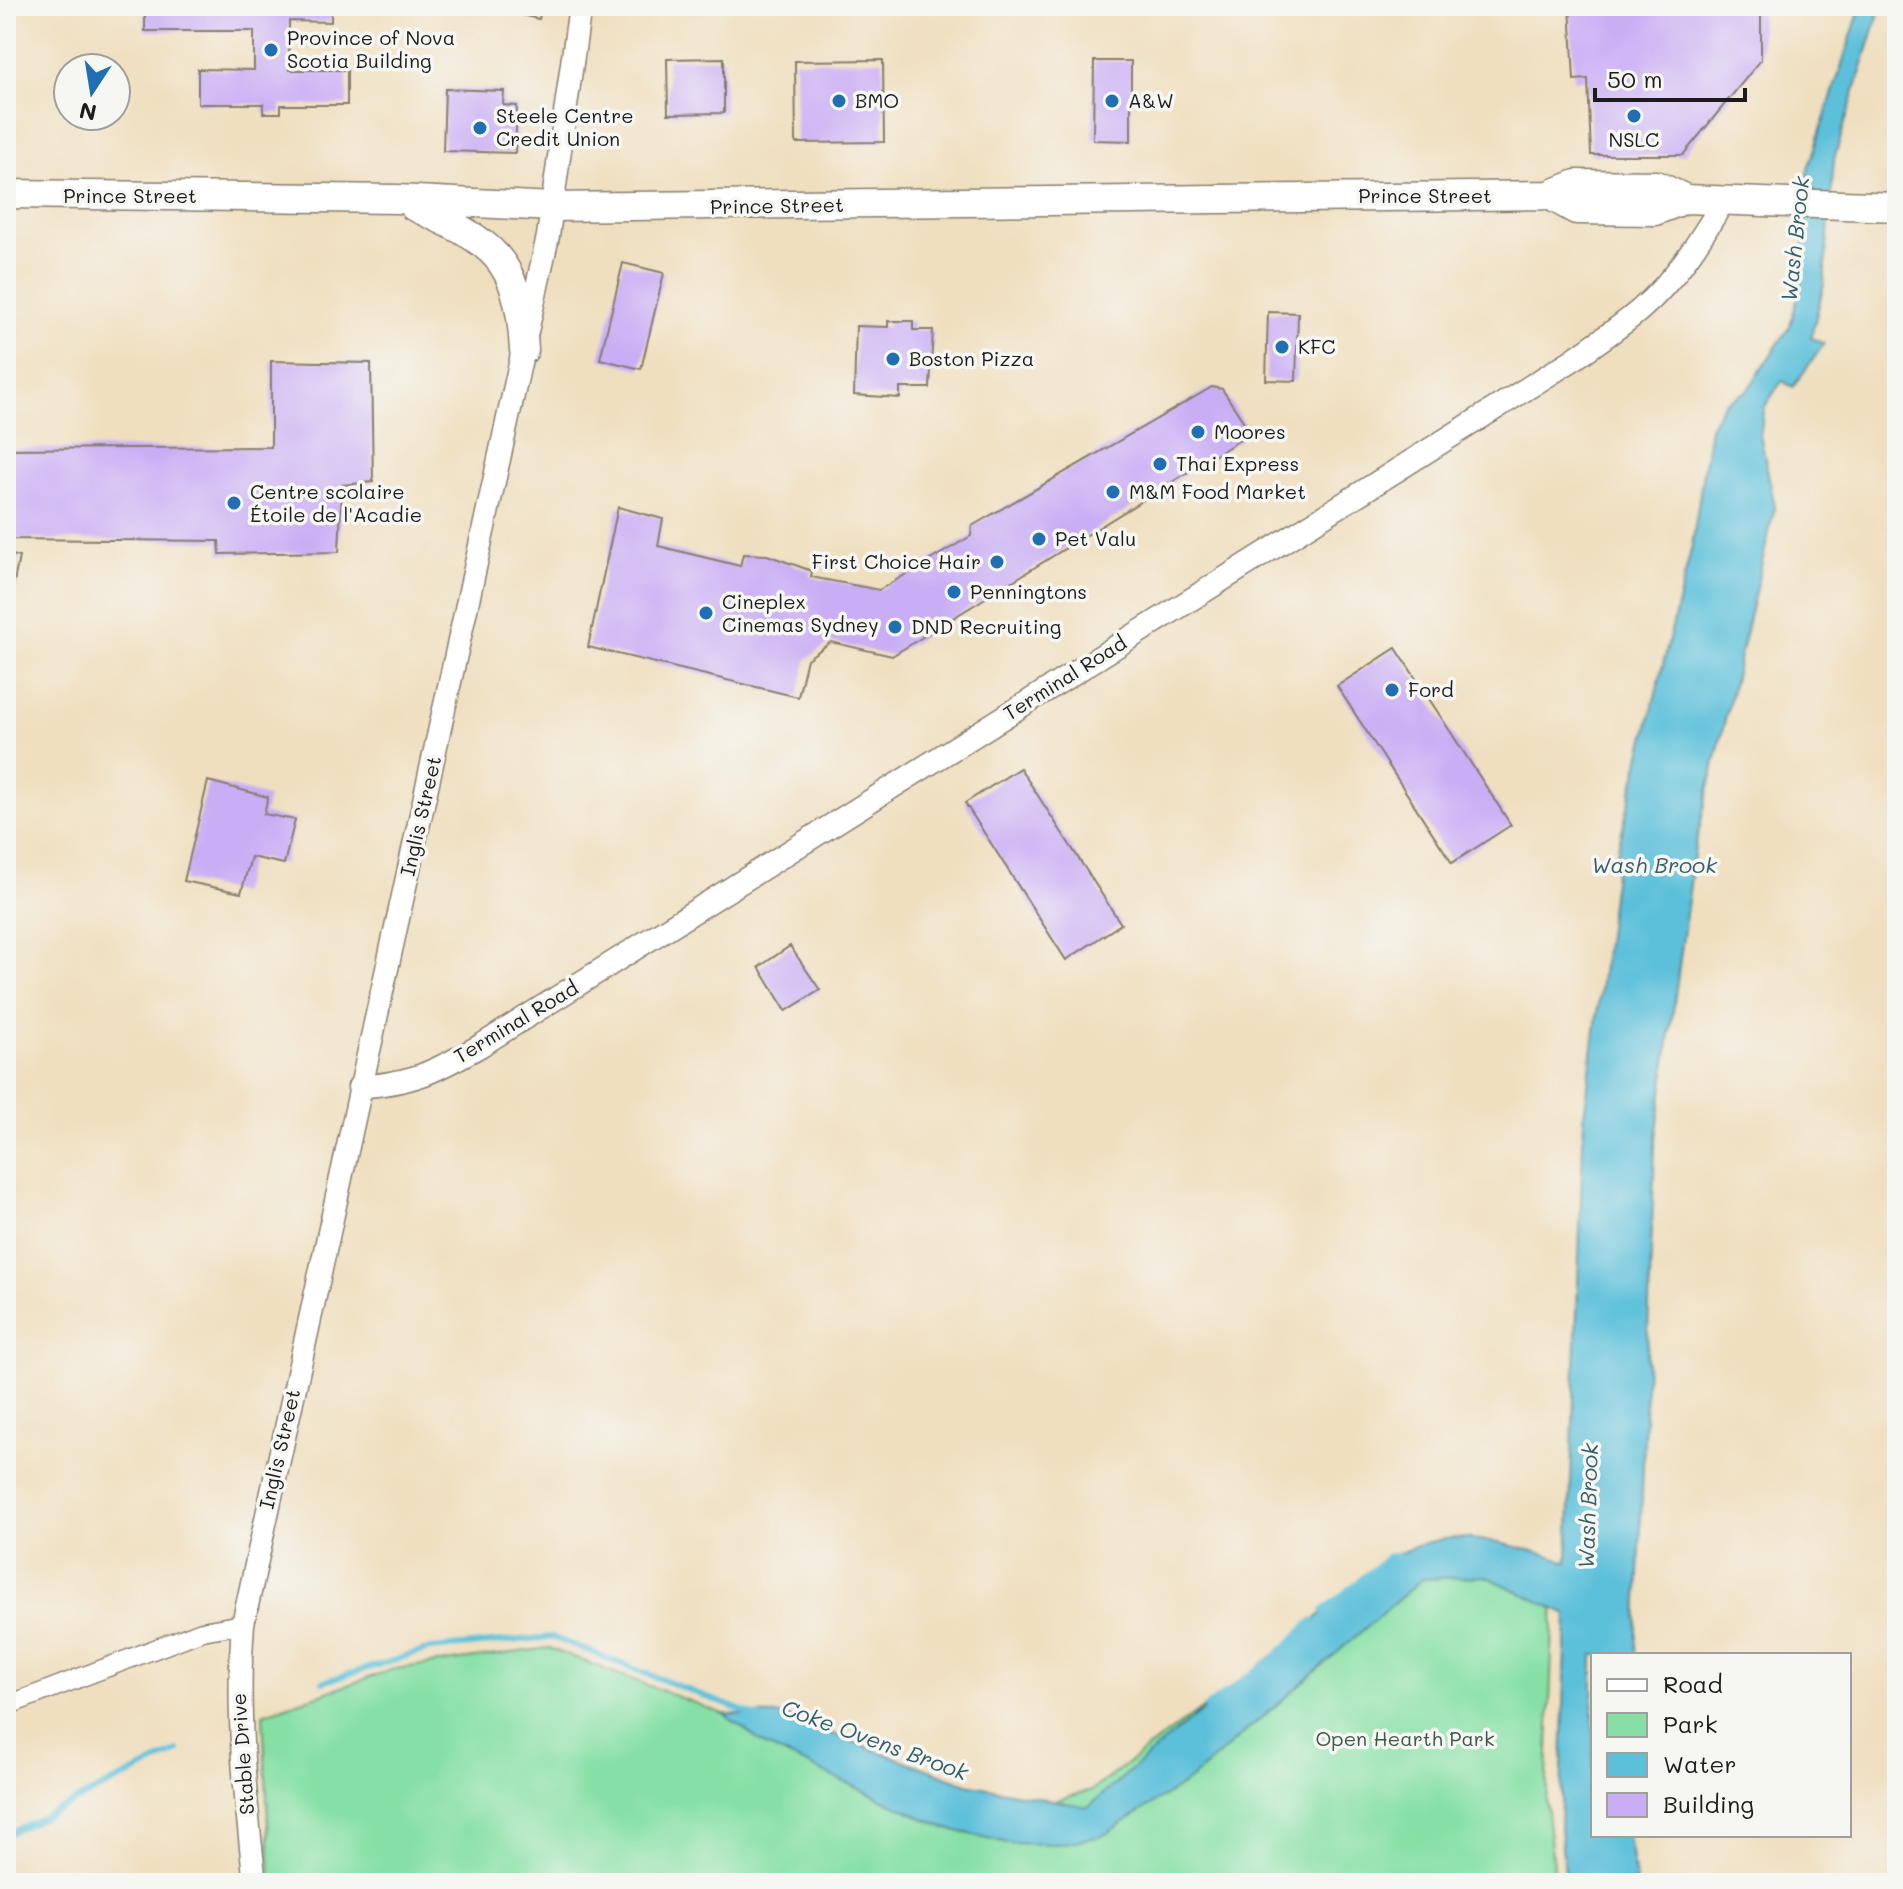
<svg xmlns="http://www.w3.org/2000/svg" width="1903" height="1889" viewBox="0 0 1903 1889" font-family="Mali,sans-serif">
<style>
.green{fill:#86e0a5;stroke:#517e60;stroke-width:2}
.water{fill:#5cc0da;stroke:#3c6e7b;stroke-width:2}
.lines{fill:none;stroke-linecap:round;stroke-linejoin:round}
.stream{stroke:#5cc0da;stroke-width:6}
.building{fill:#c9adf5}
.minor-casing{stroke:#867e6e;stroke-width:21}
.tertiary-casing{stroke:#867e6e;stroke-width:25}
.primary-casing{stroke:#867e6e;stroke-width:31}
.minor{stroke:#fff;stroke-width:18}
.tertiary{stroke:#fff;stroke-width:22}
.primary{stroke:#fff;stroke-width:28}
.poi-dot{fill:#1f6fb2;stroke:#f6f6f2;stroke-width:3}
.labels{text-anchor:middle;stroke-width:7;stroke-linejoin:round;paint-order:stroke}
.poi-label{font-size:20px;fill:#1c1c1c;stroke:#f6f6f2;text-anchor:start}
.street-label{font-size:20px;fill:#1c1c1c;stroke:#f6f6f2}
.park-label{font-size:20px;fill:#3c5745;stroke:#f6f6f2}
.water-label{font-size:22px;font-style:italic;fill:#365e68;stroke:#f6f6f2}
</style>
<rect width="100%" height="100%" fill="#f6f6f2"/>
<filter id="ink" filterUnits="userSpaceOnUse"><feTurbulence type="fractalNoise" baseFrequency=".0125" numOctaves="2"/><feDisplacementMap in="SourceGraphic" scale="16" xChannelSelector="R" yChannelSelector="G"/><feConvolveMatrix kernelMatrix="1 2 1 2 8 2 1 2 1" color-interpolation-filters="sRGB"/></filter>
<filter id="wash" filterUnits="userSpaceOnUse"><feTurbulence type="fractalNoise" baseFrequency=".006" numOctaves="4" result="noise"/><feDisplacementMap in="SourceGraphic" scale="32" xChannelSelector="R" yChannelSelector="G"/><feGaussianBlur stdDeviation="1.8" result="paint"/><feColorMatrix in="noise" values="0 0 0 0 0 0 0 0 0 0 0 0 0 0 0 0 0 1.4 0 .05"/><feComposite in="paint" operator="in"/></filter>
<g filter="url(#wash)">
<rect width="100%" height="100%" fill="#f0dfbf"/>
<path class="green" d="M1478 1567 1554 1601 1546 1803 1555 1883H271L263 1714 394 1669 549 1648 964 1805 1009 1813 1092 1790 1391 1568Z"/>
<path class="water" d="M1861 6H1881L1834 159 1824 284 1811 337 1824 344 1793 387 1782 381 1765 406 1760 435 1775 507 1695 847 1655 1145 1636 1655H1593V1835H1628L1636 1883H1566L1560 1828 1567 1615 1486 1576 1422 1579 1191 1779 1102 1836 1058 1844 1008 1843 945 1828 766 1746 724 1714 782 1715 967 1784 1088 1807C1128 1773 1168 1738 1209 1705 1229 1689 1252 1675 1272 1659 1325 1616 1367 1554 1438 1540 1472 1533 1536 1550 1568 1562L1584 1117 1618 848 1692 546 1710 427 1724 403 1747 391 1790 326 1802 281 1808 169Z"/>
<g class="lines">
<path class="stream" d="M1323 1611 1389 1556H1397
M323 1682 430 1649 552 1637 758 1717
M1206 1707 1274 1658 1312 1621
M6 1835 178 1751"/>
</g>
<g id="blocks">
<path class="building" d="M145 6H331V22L289 21V70H347V105H281V113H263V104H198V69L254 70V31H145Z
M523 6H542L539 19 521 15Z
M1570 6H1761V60L1683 155H1591L1588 79 1574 80Z
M724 58V113L668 114 667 59Z
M883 60 884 142 796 143 795 61Z
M1094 61H1131V141L1093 140Z
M445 89 504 91 503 105 517 106 515 153 443 151Z
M623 263 664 273 641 369 600 359Z
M1268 312 1298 313 1296 381 1266 380Z
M888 321H913V330H933L930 388H900V398L854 395 856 326 888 327Z
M271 361 371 363 373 482 342 485 339 552 220 554 219 541 6 539V449L271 447Z
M1212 387 1222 389 1251 433 892 656 831 642 807 659 798 697 588 647 618 507 663 519 658 546 740 566 743 554 767 555 812 571 811 577 879 590 971 536 972 526Z
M6 553 19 557 7 617H6Z
M1396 648 1511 825 1452 863 1337 686Z
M1020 768 1121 924 1066 960 965 803Z
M208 781 268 797 264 814 295 820 284 864 251 857 241 893 184 881Z
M790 946 820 990 786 1011 759 967Z"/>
</g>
</g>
<g filter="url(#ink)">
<use href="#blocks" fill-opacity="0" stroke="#867e6e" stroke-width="2"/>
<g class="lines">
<defs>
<path id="minor" d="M6 1706 202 1631 243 1624"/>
<path id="tertiary" d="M359 1087C415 1082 432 1073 480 1046L1574 359C1596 343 1619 328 1640 310 1675 280 1701 239 1724 200
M255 1883C245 1796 236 1711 243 1624L548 236 580 6"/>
<path id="primary" d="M6 194 397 199 553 207 1549 195 1576 184 1656 185 1686 199 1897 207
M1549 195 1576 210 1655 211 1686 199
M413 206C493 243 519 256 524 350"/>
</defs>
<use href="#minor" class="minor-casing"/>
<use href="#tertiary" class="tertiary-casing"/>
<use href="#primary" class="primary-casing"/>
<use href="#minor" class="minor"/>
<use href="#tertiary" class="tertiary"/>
<use href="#primary" class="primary"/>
</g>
</g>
<g class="poi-dot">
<circle cx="271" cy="50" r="8"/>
<circle cx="839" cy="101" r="8"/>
<circle cx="1112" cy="101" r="8"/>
<circle cx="1634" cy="116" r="8"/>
<circle cx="480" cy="128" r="8"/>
<circle cx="1282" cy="347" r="8"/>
<circle cx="893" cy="359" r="8"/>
<circle cx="1198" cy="432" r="8"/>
<circle cx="1160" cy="464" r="8"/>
<circle cx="1113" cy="492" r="8"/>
<circle cx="234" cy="503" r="8"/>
<circle cx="1039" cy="539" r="8"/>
<circle cx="997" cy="562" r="8"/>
<circle cx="954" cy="592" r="8"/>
<circle cx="706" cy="613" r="8"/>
<circle cx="895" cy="627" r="8"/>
<circle cx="1392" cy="690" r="8"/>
</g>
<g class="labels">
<g class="poi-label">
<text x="287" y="45">Province of Nova<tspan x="287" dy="23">Scotia Building</tspan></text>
<text x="855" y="108">BMO</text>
<text x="1128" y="108">A&amp;W</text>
<text x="496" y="123">Steele Centre<tspan x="496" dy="23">Credit Union</tspan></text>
<text x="1634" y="147" text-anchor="middle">NSLC</text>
<text x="1298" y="354">KFC</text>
<text x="909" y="366">Boston Pizza</text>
<text x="1214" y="439">Moores</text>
<text x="1176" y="471">Thai Express</text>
<text x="250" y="499">Centre scolaire<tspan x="250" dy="23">Étoile de l'Acadie</tspan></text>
<text x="1129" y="499">M&amp;M Food Market</text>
<text x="1055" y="546">Pet Valu</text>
<text x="981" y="569" text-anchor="end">First Choice Hair</text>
<text x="970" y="599">Penningtons</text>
<text x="722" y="609">Cineplex<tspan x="722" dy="23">Cinemas Sydney</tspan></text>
<text x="911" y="634">DND Recruiting</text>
<text x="1408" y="697">Ford</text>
</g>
<g class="street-label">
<text x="130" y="203">Prince Street</text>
<text x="1425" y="203">Prince Street</text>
<text transform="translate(777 206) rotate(-1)" y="7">Prince Street</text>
<text transform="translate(1065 678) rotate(-32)" y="7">Terminal Road</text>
<text transform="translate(421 816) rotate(-77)" y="7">Inglis Street</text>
<text transform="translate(516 1022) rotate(-31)" y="7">Terminal Road</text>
<text transform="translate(280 1449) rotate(-77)" y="7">Inglis Street</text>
<text transform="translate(243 1754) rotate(-94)" y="7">Stable Drive</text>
</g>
<g class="park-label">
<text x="1405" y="1746">Open Hearth Park</text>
</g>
<g class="water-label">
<text transform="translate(1795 239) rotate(-84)" y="8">Wash Brook</text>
<text x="1654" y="873">Wash Brook</text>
<text transform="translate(1588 1506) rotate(-88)" y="8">Wash Brook</text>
<text transform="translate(875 1740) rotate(20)" y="8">Coke Ovens Brook</text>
</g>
</g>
<rect width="1903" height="1889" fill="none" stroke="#f6f6f2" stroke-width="32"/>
<rect x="1591" y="1653" width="260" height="184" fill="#f6f6f2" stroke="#9f9f9c" stroke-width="2"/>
<rect x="1607" y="1679" width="40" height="12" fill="#ffffff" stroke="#9f9f9c" stroke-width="2"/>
<text x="1663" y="1693" font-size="24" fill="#1c1c1c">Road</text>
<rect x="1607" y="1713" width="40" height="24" fill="#86e0a5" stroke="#9f9f9c" stroke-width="2"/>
<text x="1663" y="1733" font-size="24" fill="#1c1c1c">Park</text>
<rect x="1607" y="1753" width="40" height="24" fill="#5cc0da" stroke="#9f9f9c" stroke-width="2"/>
<text x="1663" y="1773" font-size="24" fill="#1c1c1c">Water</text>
<rect x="1607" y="1793" width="40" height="24" fill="#c9adf5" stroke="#9f9f9c" stroke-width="2"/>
<text x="1663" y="1813" font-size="24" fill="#1c1c1c">Building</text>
<g transform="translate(92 92) rotate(192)"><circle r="38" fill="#f6f6f2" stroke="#9f9f9c" stroke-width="2"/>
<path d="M0-6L14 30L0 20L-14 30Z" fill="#1f6fb2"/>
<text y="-12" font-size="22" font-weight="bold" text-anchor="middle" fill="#1c1c1c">N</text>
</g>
<path d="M1595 88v12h150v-12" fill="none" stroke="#1c1c1c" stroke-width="4"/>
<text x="1607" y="88" font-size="24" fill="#1c1c1c" stroke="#f6f6f2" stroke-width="6" paint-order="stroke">50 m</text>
</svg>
